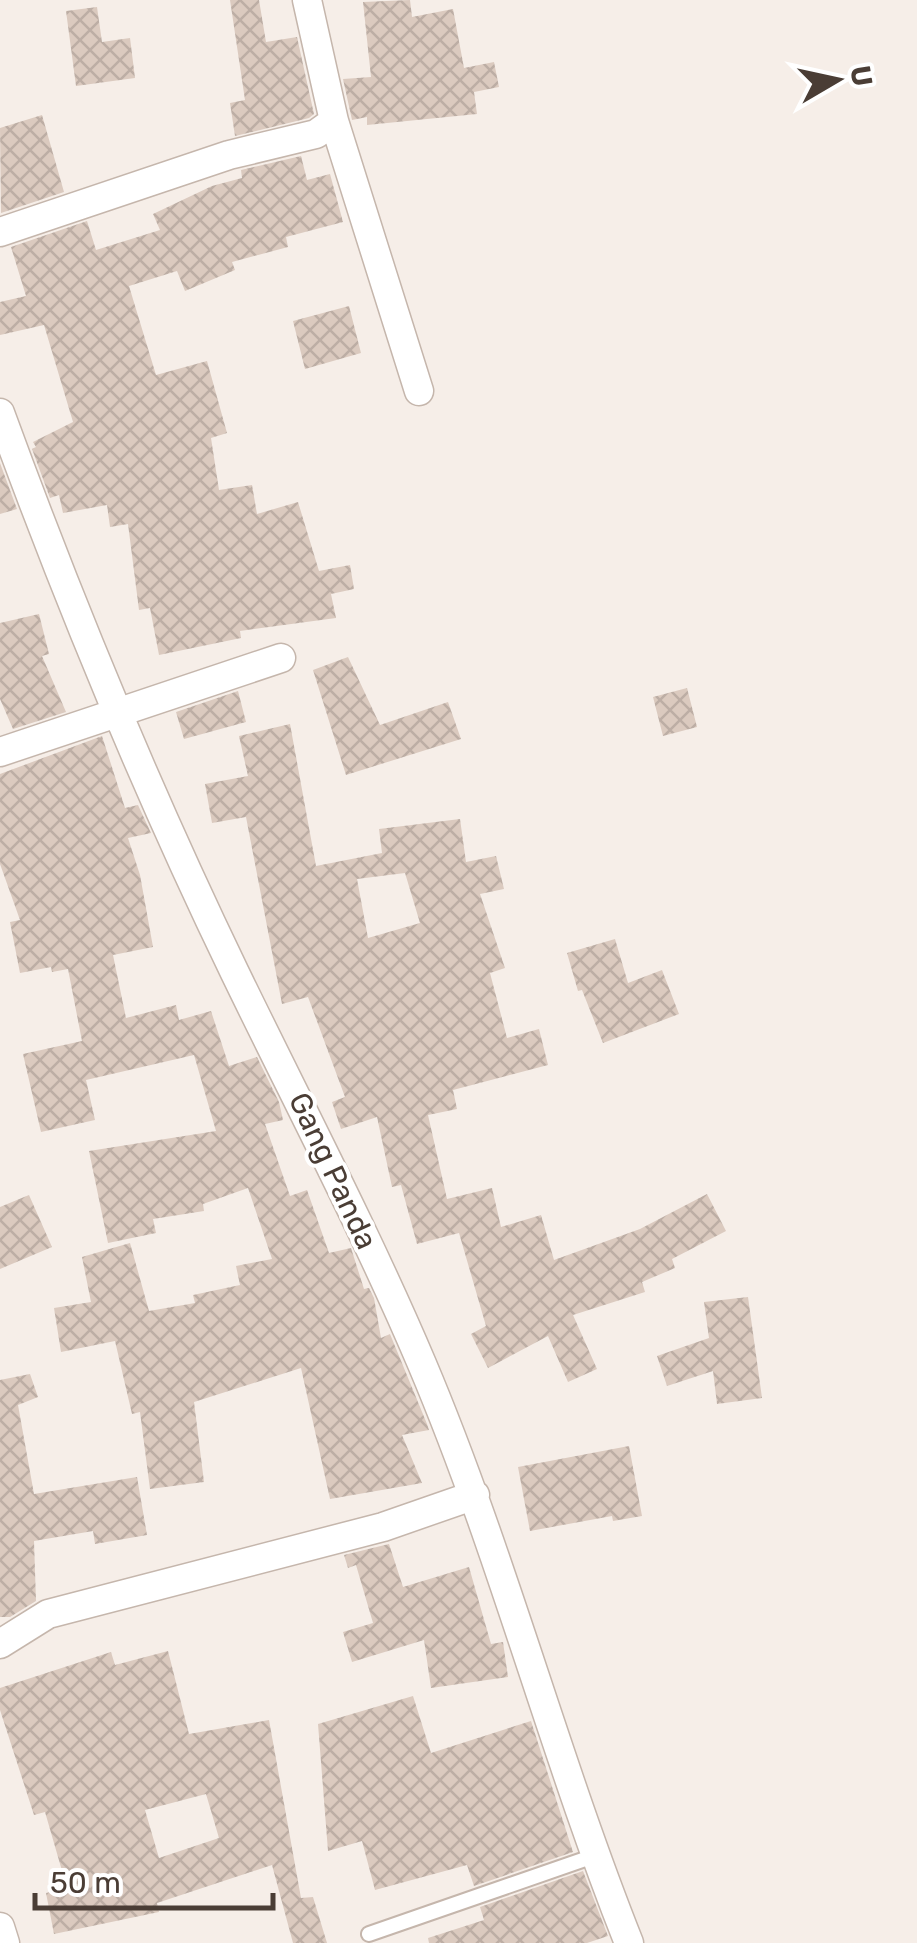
<svg xmlns="http://www.w3.org/2000/svg" width="917" height="1943" viewBox="0 0 917 1943" font-family="Rubik,sans-serif">
<style>
.building{fill:url(#building-cross-hatch);fill-rule:evenodd}
.lines{fill:none;stroke-linecap:round;stroke-linejoin:round}
.lane-casing{stroke:#c5b6ac;stroke-width:18}
.street-casing{stroke:#c5b6ac;stroke-width:31}
.lane{stroke:#fff;stroke-width:14}
.street{stroke:#fff;stroke-width:28}
.labels{text-anchor:middle;stroke-width:8;stroke-linejoin:round;paint-order:stroke}
.street-label{font-size:30px;fill:#4a3d35;stroke:#fff}
</style>
<defs>
<pattern id="building-cross-hatch" width="8" height="8" patternUnits="userSpaceOnUse" patternTransform="scale(2.5)"><rect width="8" height="8" fill="#dbcabf"/><path d="M0 0l8 8M0 8l8-8" fill="none" stroke="#bdaea5"/></pattern>
</defs>
<rect width="100%" height="100%" fill="#f6eee8"/>
<path class="building" d="M230 0H259L266 42 297 37 314 114 309 118 235 136 230 103 245 100Z
M410 0 412 17 453 9 464 68 494 62 499 87 474 92 477 114 367 125V117L352 120 343 79 371 77 363 2Z
M97 7 102 42 130 38 135 78 76 86 66 11Z
M42 115 64 192 1 213 0 128Z
M301 156 307 180 330 174 343 222 286 237 288 247 232 262 235 270 185 291 177 271 129 286 156 375 207 361 227 433 211 438 219 490 252 485 257 514 298 502 319 571 350 565 354 589 331 594 336 618 240 631 241 638 159 655 150 608 139 610 128 524 110 527 107 505 63 513 59 495 50 498 32 449 36 447 33 442 73 422 44 325 0 335V302L26 296 11 247 87 221 96 250 160 230 153 214 212 186 242 178 241 170Z
M349 306 361 353 305 369 293 321Z
M0 463 17 509 0 514Z
M39 614 49 654 42 656 66 712 13 729 0 699V623Z
M348 657 380 725 448 702 461 739 346 775 313 670Z
M687 688 697 727 663 736 653 697Z
M238 691 246 722 184 739 176 712Z
M290 724 316 866 382 853 379 829 460 819 466 862 496 856 504 889 480 894 505 968 490 973 507 1038 539 1029 548 1065 453 1090 457 1109 428 1115 447 1199 492 1188 501 1227 541 1215 554 1260 640 1229 707 1194 726 1231 672 1259 675 1268 642 1282 645 1292 573 1315 597 1369 568 1382 548 1336 488 1368 471 1334 486 1326 459 1233 417 1244 401 1185 392 1187 377 1117 341 1129 332 1102 345 1097 308 997 282 1004 246 817 212 823 205 784 248 776 239 736ZM405 873 420 923 368 938 357 879Z
M102 736 125 808 138 805 151 833 128 838 140 875 153 947 113 955 126 1018 176 1005 179 1020 211 1011 229 1066 257 1057 279 1102 283 1120 265 1124 290 1196 307 1190 329 1253 351 1248 364 1289 369 1288 374 1298 381 1338 390 1334 427 1424 429 1430 402 1435 422 1483 330 1499 301 1368 194 1402 204 1482 150 1489 140 1412 132 1414 115 1341 61 1352 54 1308 91 1302 82 1257 130 1243 149 1311 195 1303 193 1295 240 1285 236 1266 272 1259 248 1188 203 1204 204 1211 153 1219 156 1233 108 1243 89 1151 216 1131 194 1055 86 1080 95 1120 41 1132 23 1054 82 1041 68 969 52 972 51 967 20 973 10 922 20 920 0 864V774Z
M615 939 628 983 662 970 679 1014 603 1043 582 990 578 991 567 953Z
M29 1195 52 1247 0 1269V1207Z
M748 1297 762 1398 717 1404 713 1371 667 1386 657 1356 709 1338 704 1302Z
M30 1374 38 1397 18 1405 34 1494 137 1477 147 1535 95 1544 93 1531 34 1541 36 1601 10 1617H0V1380Z
M629 1446 642 1516 613 1521 612 1516 530 1531 518 1467Z
M389 1544 403 1587 469 1567 491 1644 503 1642 508 1677 431 1688 424 1640 352 1662 343 1632 373 1623 356 1565 348 1568 344 1555Z
M168 1651 189 1734 269 1720 301 1898 313 1897 327 1943H293L272 1865 157 1903 159 1912 54 1934 46 1893 67 1888 45 1812 34 1815 0 1710V1688L111 1652 115 1665ZM206 1794 219 1838 159 1858 145 1810Z
M413 1696 431 1753 531 1721 573 1852 474 1886 467 1865 375 1890 362 1841 328 1851 318 1724Z
M583 1871 608 1936 587 1943H429L428 1938 484 1920 480 1907Z"/>
<g class="lines">
<defs>
<path id="lane" d="M369 1934 594 1856"/>
<path id="street" d="M307 0 334 121 419 391
M0 232 229 155 316 134 334 121
M0 413C69 602 147 791 235 973 298 1103 365 1230 422 1364 502 1553 553 1752 629 1943
M0 752 281 658
M0 1644 48 1614 383 1527 475 1495
M0 1927 5 1943"/>
</defs>
<use href="#lane" class="lane-casing"/>
<use href="#street" class="street-casing"/>
<use href="#lane" class="lane"/>
<use href="#street" class="street"/>
</g>
<g class="labels">
<g class="street-label">
<text transform="translate(333 1171) rotate(65)" y="10">Gang Panda</text>
</g>
</g>
<g transform="translate(837 80) rotate(81)" stroke="#ffffff" stroke-width="8" paint-order="stroke">
<path d="M0-8L18 38L0 25L-18 38Z" fill="#4a3d35"/>
<text y="-15" font-size="28" font-weight="bold" text-anchor="middle" fill="#4a3d35">U</text>
</g>
<path d="M35 1893v15h238v-15" fill="none" stroke="#4a3d35" stroke-width="5"/>
<text x="50" y="1893" font-size="30" fill="#4a3d35" stroke="#ffffff" stroke-width="8" paint-order="stroke">50 m</text>
</svg>
